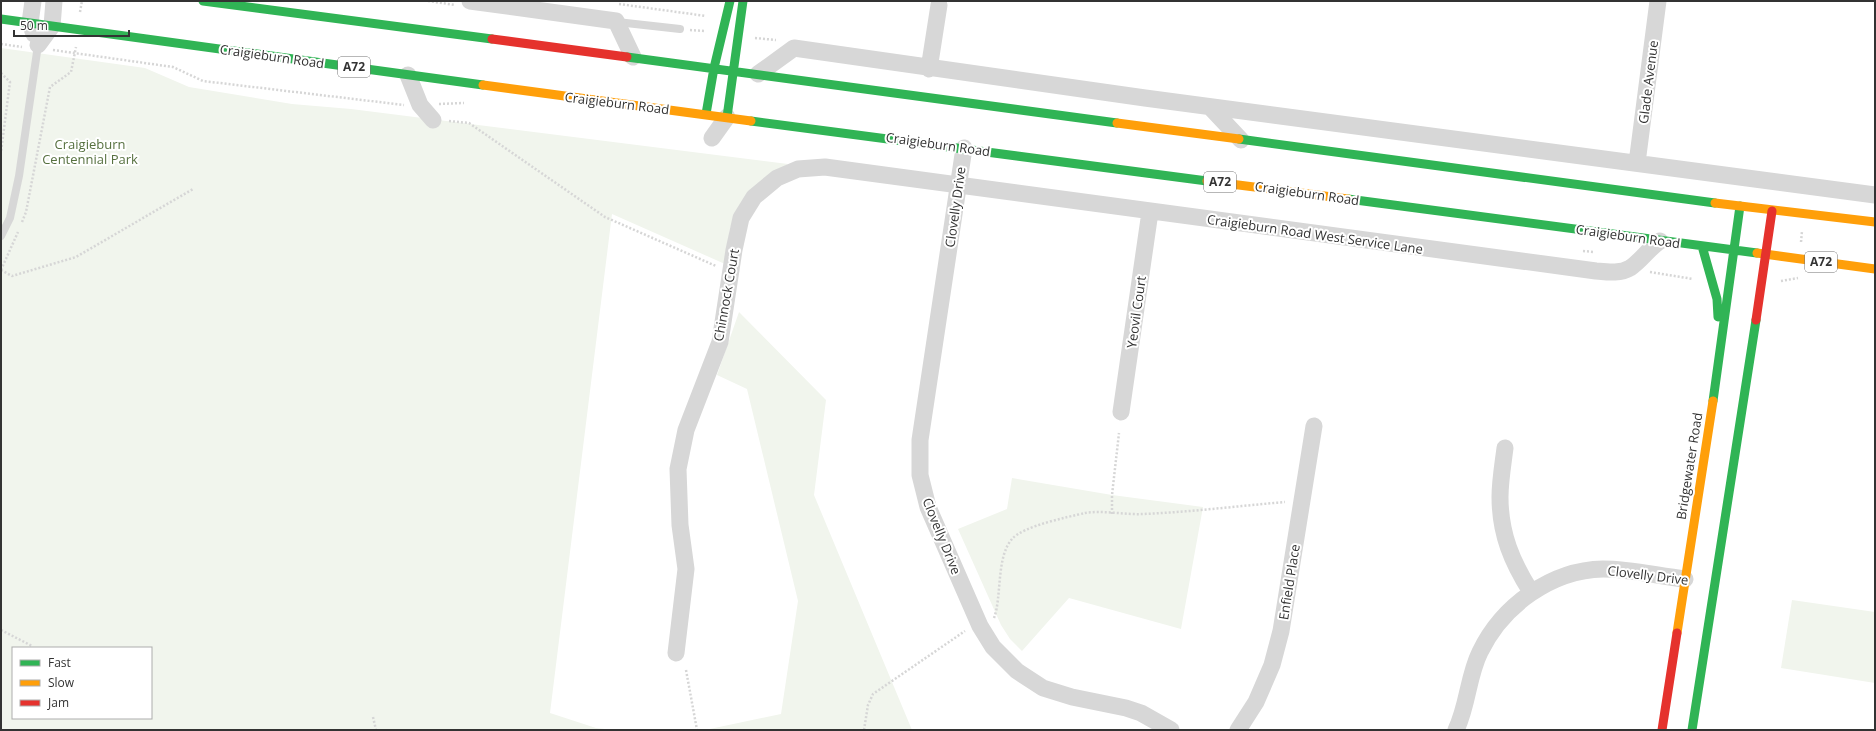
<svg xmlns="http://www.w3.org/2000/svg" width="1876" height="731" viewBox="0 0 1876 731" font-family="'Open Sans',sans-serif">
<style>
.green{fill:#f1f5ed;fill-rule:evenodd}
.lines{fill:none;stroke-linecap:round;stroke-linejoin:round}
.path{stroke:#d6d6d6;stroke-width:2.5;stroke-dasharray:2 2;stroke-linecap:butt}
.lane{stroke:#d7d7d7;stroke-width:8}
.street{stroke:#d7d7d7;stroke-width:17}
.fast{stroke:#30b455;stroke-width:9}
.slow{stroke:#ff9f0a;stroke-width:9}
.jam{stroke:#e5322d;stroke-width:9}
.labels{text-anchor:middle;stroke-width:4;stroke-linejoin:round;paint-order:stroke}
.shield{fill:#fff;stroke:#707070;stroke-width:1}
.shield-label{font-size:12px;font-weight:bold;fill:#333}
.street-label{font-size:13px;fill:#333;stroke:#fff}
.park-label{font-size:13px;fill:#56703f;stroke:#fff}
</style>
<rect width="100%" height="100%" fill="#fff"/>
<path class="green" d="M1 48 145 68 189 87 292 104 351 109 788 164 770 175 748 192 730 228 725 264 612 214 550 713 596 728 614 730H1ZM13 648H151V718H13Z
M739 312 826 400 814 495 912 730H705L781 714 798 601 747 389 717 375Z
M1012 478 1112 495 1203 507 1181 629 1069 598 1022 651 1010 639 1001 625 958 529 1007 509Z
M1792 600 1875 612V683L1781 668Z"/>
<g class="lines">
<path class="path" d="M428 1 455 5
M619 4 706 16
M80 12 82 1
M690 30 705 31
M755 38 776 40
M1 44 22 47
M53 50 173 67 203 81 404 105
M1 73 10 82 1 152
M439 104 464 103
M449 121 469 123 605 217 716 266
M22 222 26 212 50 87 71 72 76 47
M1801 242 1802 231
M1583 251 1594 252
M1 270 18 232
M1 270 12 276 76 257 193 189
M1650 272 1693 279
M1781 281 1798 278
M1112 514V495L1119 433
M994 618C1002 597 996 557 1012 539 1023 526 1068 517 1085 513 1104 510 1125 515 1143 514 1191 512 1238 506 1285 502
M1 630 32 646
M686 670 697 730
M373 717 376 730
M864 730 868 705 873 694 965 631"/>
<path class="lane" d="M617 22 680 29
M1 236 10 218 19 176 38 45"/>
<path class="street" d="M33 1 30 23 34 34
M470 1 616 21 633 57
M38 45 52 26 54 1
M929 69 939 5
M758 74 794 48 1145 98 1875 195
M408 75 420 105 433 120
M1210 107 1241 140
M712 138 727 117
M964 148 920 440V475L928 507 980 626 993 647 1017 671 1043 688 1072 697 1126 708 1141 713 1171 730
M1637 163 1658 1
M1121 412 1150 212
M1505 448C1503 464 1500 481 1500 497 1500 534 1512 562 1531 592
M676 653 686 569 680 525 678 469 686 430 720 342 734 250 741 218 754 197 777 178 798 169 825 167 1596 271C1607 272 1620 274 1630 268 1641 261 1649 248 1660 241
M1238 730 1256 702 1272 665 1281 631 1314 426
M1456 730C1468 705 1468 676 1480 652 1502 606 1551 570 1603 569 1631 569 1658 576 1685 579"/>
<path class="fast" d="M203 1 492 39
M1 19 483 85
M627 57 1117 123
M706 114 714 68 730 1
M727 117 743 1
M751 121 1207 181
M1239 139 1715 203
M1348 199 1757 253
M1702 246 1717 299 1718 317
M1713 401 1740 206
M1692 730 1756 320"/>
<path class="slow" d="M483 85 751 121
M1117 123 1239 139
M1207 181 1348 199
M1715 203 1875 222
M1757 253 1875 269
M1677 633 1713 401"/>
<path class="jam" d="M492 39 627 57
M1756 320 1772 211
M1662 730 1677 633"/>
</g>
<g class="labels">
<g class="shield">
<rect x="338" y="57" width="32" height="20" rx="3"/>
<rect x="1204" y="172" width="32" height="20" rx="3"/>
<rect x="1805" y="252" width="32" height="20" rx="3"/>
</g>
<g class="shield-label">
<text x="354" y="71">A72</text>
<text x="1220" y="186">A72</text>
<text x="1821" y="266">A72</text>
</g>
<g class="street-label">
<text transform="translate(272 56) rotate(8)" y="5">Craigieburn Road</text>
<text transform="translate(1648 82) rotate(-83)" y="5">Glade Avenue</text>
<text transform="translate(617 103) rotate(7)" y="5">Craigieburn Road</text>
<text transform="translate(938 144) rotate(8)" y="5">Craigieburn Road</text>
<text transform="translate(1307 193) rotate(8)" y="5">Craigieburn Road</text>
<text transform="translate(955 207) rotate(-82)" y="5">Clovelly Drive</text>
<text transform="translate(1315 234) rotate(8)" y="5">Craigieburn Road West Service Lane</text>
<text transform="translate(1628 236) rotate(8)" y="5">Craigieburn Road</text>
<text transform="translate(726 295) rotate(-80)" y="5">Chinnock Court</text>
<text transform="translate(1136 312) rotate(-82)" y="5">Yeovil Court</text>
<text transform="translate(1689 466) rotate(-81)" y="5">Bridgewater Road</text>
<text transform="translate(942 536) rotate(68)" y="5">Clovelly Drive</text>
<text transform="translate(1648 575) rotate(7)" y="5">Clovelly Drive</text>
<text transform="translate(1289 582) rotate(-81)" y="5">Enfield Place</text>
</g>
<g class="park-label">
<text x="90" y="149">Craigieburn<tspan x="90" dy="15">Centennial Park</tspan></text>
</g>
</g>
<rect width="1876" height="731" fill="none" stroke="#333333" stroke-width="4"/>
<rect x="12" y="647" width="140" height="72" fill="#ffffff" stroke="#adadad"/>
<rect x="20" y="660" width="20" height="6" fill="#30b455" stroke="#adadad"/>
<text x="48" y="667" font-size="12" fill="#333333">Fast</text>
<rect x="20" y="680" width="20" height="6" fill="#ff9f0a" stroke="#adadad"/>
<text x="48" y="687" font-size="12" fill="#333333">Slow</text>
<rect x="20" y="700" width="20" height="6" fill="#e5322d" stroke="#adadad"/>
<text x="48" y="707" font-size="12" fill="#333333">Jam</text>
<path d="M14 30v6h115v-6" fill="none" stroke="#333333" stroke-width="2"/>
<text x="20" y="30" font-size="12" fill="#333333" stroke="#ffffff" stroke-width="3" paint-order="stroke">50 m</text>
</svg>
